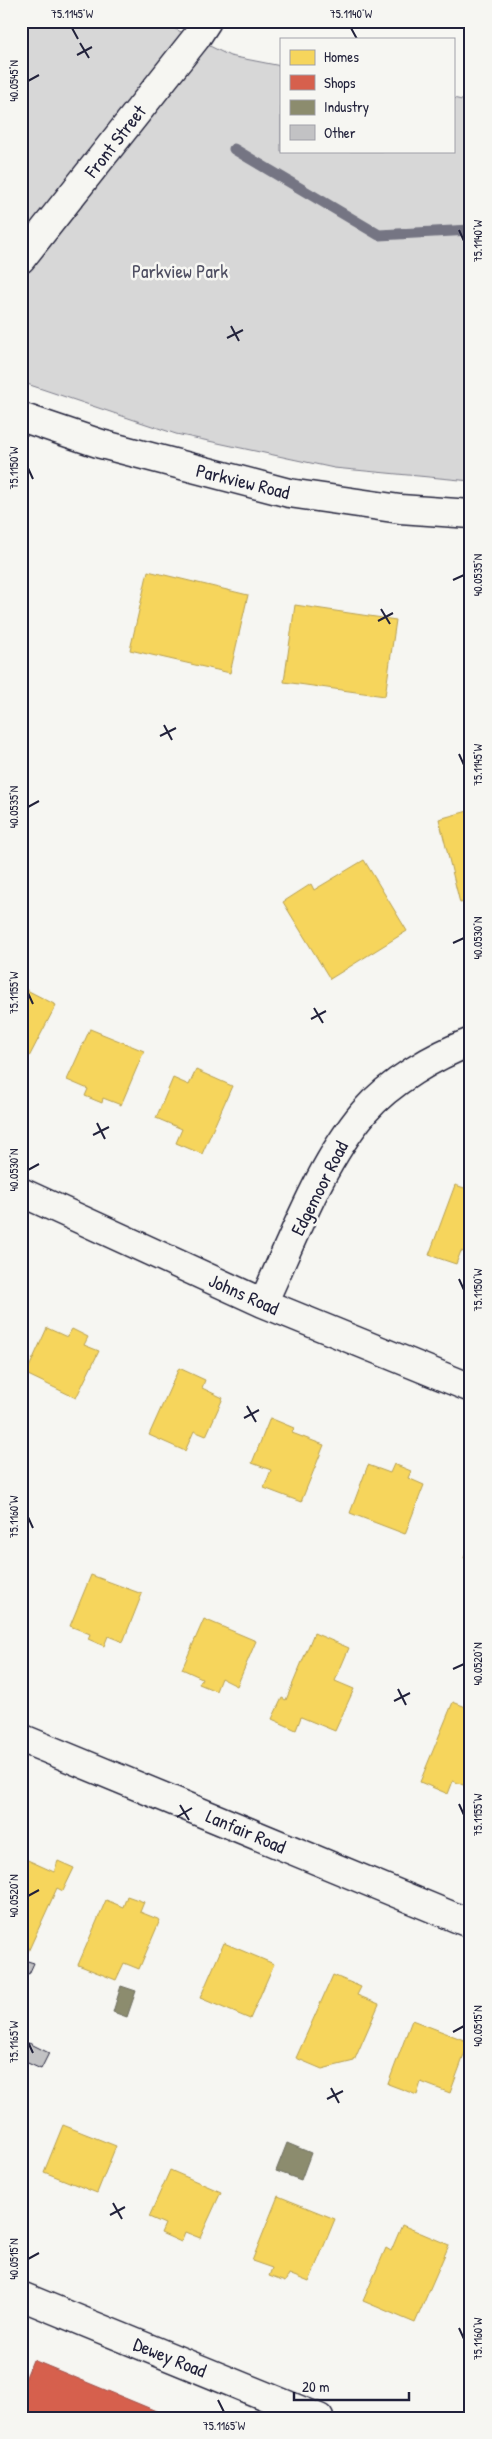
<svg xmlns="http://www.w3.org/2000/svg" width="492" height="2439" viewBox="0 0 492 2439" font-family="'Patrick Hand',sans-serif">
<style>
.green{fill:#d7d7d7;stroke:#7c7c89}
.homes{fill:#f6d55c;stroke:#b69f52}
.shops{fill:#d6604d;stroke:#a04d48}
.industry{fill:#8c8c6e;stroke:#6c6c5f}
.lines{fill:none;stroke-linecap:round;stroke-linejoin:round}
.stream{stroke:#757583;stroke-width:11}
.building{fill:#c2c2c4;stroke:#22223b}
.street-casing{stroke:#22223b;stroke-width:31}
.secondary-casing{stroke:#22223b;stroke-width:31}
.street{stroke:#f6f6f2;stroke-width:28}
.secondary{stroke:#f6f6f2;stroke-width:28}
.ticks{fill:none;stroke:#22223b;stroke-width:2}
.labels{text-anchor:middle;stroke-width:5;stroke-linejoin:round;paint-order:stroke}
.street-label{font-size:19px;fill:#22223b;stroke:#f6f6f2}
.park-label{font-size:19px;fill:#4f4f62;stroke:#f6f6f2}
.neatline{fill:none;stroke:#22223b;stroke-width:2}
.ticks-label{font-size:12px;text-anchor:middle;fill:#22223b}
</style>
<rect width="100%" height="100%" fill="#f6f6f2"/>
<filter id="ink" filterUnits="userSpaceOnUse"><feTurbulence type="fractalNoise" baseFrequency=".02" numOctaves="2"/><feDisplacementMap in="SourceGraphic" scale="10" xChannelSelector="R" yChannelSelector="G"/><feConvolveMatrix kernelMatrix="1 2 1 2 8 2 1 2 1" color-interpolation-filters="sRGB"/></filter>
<g filter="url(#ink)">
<path class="green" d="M21 21H159L230 56 281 66V151H453V98L471 102V481L334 468 176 434 21 382Z"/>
<path class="homes" d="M148 571 248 595 230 673 130 650Z
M295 605 396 620 385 696 284 682Z
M468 811 471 816V901L460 903 439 819Z
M364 860 407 931 330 979 283 902 311 884 314 890Z
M21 987 56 1005 29 1057 21 1053Z
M90 1029 144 1051 121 1105 103 1098 102 1103 85 1096 88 1089 67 1080Z
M196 1070 232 1086 202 1154 176 1143 182 1129 156 1118 173 1078 189 1085Z
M455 1185 471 1190V1255L461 1251 456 1264 429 1255Z
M47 1328 67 1337 72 1329 88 1337 84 1345 99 1351 76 1398 26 1374Z
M179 1368 205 1380 202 1388 223 1398 206 1436 194 1431 185 1451 149 1435Z
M270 1418 294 1428 292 1433 324 1445 301 1502 264 1488 271 1470 252 1463Z
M394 1464 411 1471 408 1478 424 1485 405 1534 350 1513 368 1465 390 1473Z
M471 1542V1560L464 1558Z
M91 1575 142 1594 123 1642 108 1636 104 1646 88 1639 90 1634 70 1626Z
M204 1619 256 1641 237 1686 221 1678 216 1691 199 1684 202 1678 182 1669Z
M314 1633 349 1648 335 1681 354 1689 335 1731 301 1717 296 1730 272 1719 282 1698 286 1700Z
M453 1702 471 1709V1788L453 1781 448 1794 420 1782Z
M21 1857 54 1872 58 1861 74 1868 63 1891 57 1888 27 1954 21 1951Z
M127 1896 144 1902 140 1912 160 1920 139 1969 124 1963 116 1980 78 1965 106 1900 123 1907Z
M224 1943 274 1964 250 2019 200 1998Z
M333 1975 361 1987 357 1995 379 2004 354 2061 322 2069 296 2058Z
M412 2020 469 2042 450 2093 421 2082 417 2095 388 2084Z
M63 2125 116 2146 97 2193 44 2172Z
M170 2170 221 2192 200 2238 185 2232 181 2242 161 2233 165 2224 149 2217Z
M278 2196 335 2219 309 2282 289 2274 285 2282 269 2276 272 2268 252 2261Z
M402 2225 449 2245 415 2323 363 2301 386 2248 391 2251Z"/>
<path class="shops" d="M33 2360 173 2418H21V2389Z"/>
<path class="industry" d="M121 1986 136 1991 127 2017 113 2012Z
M287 2143 311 2153 301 2180 276 2171Z"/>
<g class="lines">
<path class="stream" d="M234 149 379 235 471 230"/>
</g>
<path class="building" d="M21 1959 34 1963 29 1974 21 1971Z
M29 2043 49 2053 41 2069 21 2060Z"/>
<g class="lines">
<defs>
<path id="street" d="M21 417 101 444 289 493 400 509 471 514
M21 1192 263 1303 471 1388
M263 1303C292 1241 320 1164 364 1112 390 1082 434 1056 471 1042
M21 1738 471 1924
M21 2296 319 2418"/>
<path id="secondary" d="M21 259 196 38 207 21"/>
</defs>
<use href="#street" class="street-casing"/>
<use href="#secondary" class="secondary-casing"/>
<use href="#street" class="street"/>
<use href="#secondary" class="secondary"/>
</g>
</g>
<path class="ticks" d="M72 28 78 39M351 28 357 39M80 43 89 58M77 55 92 47M28 81 39 75M459 230 464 241M231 326 239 341M227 338 243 330M28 468 33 479M453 580 464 575M381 609 390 624M378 621 393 613M164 725 172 740M160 736 176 728M459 754 464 765M28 807 39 801M453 943 464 938M28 993 33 1004M314 1008 323 1023M311 1019 326 1011M97 1123 105 1139M93 1135 109 1127M28 1170 39 1164M459 1279 464 1290M247 1406 256 1422M244 1418 259 1410M28 1517 33 1528M453 1669 464 1664M398 1689 406 1705M394 1701 410 1693M459 1804 464 1815M180 1805 189 1820M177 1817 192 1808M28 1896 39 1890M453 2032 464 2026M28 2042 33 2053M331 2088 339 2103M327 2099 343 2091M113 2203 122 2219M110 2215 125 2207M28 2259 39 2253M459 2328 464 2339M218 2400 224 2412"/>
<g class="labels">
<g class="street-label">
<text transform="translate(115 141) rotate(-52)" y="7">Front Street</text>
<text transform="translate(243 481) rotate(14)" y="7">Parkview Road</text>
<text transform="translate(319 1188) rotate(-63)" y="7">Edgemoor Road</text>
<text transform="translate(244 1294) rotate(24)" y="7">Johns Road</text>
<text transform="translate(246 1831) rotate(23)" y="7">Lanfair Road</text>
<text transform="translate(170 2357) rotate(22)" y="7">Dewey Road</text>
</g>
<g class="park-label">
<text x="180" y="278">Parkview Park</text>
</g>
</g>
<rect width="492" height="2439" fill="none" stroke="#f6f6f2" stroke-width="55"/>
<rect x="280" y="38" width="175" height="115" fill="#f6f6f2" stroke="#a1a1a9"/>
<rect x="290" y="50" width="25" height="15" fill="#f6d55c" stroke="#a1a1a9"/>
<text x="324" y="62" font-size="15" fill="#22223b">Homes</text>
<rect x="290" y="75" width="25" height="15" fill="#d6604d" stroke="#a1a1a9"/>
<text x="324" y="88" font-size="15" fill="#22223b">Shops</text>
<rect x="290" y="100" width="25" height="15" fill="#8c8c6e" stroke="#a1a1a9"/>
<text x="324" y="112" font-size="15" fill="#22223b">Industry</text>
<rect x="290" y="125" width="25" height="15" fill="#c2c2c4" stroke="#a1a1a9"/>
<text x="324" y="138" font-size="15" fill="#22223b">Other</text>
<path d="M294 2392v8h115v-8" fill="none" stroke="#22223b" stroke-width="2.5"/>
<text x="302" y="2392" font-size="15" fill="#22223b" stroke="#f6f6f2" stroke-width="4" paint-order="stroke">20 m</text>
<rect x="28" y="28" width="436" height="2384" class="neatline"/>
<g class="ticks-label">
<text x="72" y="18">75.1145°W</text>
<text x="351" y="18">75.1140°W</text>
<text transform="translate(14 81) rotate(-90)" y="4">40.0545°N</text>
<text transform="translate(478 241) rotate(-90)" y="4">75.1140°W</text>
<text transform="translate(14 468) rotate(-90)" y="4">75.1150°W</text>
<text transform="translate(478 575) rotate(-90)" y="4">40.0535°N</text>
<text transform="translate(478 765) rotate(-90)" y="4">75.1145°W</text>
<text transform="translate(14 807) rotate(-90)" y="4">40.0535°N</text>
<text transform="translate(478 938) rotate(-90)" y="4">40.0530°N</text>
<text transform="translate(14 993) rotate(-90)" y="4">75.1155°W</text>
<text transform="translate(14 1170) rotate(-90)" y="4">40.0530°N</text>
<text transform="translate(478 1290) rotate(-90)" y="4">75.1150°W</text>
<text transform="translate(14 1517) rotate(-90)" y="4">75.1160°W</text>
<text transform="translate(478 1664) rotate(-90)" y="4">40.0520°N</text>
<text transform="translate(478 1815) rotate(-90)" y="4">75.1155°W</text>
<text transform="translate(14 1896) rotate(-90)" y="4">40.0520°N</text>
<text transform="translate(478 2026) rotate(-90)" y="4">40.0515°N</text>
<text transform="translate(14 2042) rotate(-90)" y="4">75.1165°W</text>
<text transform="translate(14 2259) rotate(-90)" y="4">40.0515°N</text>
<text transform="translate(478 2339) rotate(-90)" y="4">75.1160°W</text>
<text x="224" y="2430">75.1165°W</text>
</g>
</svg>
